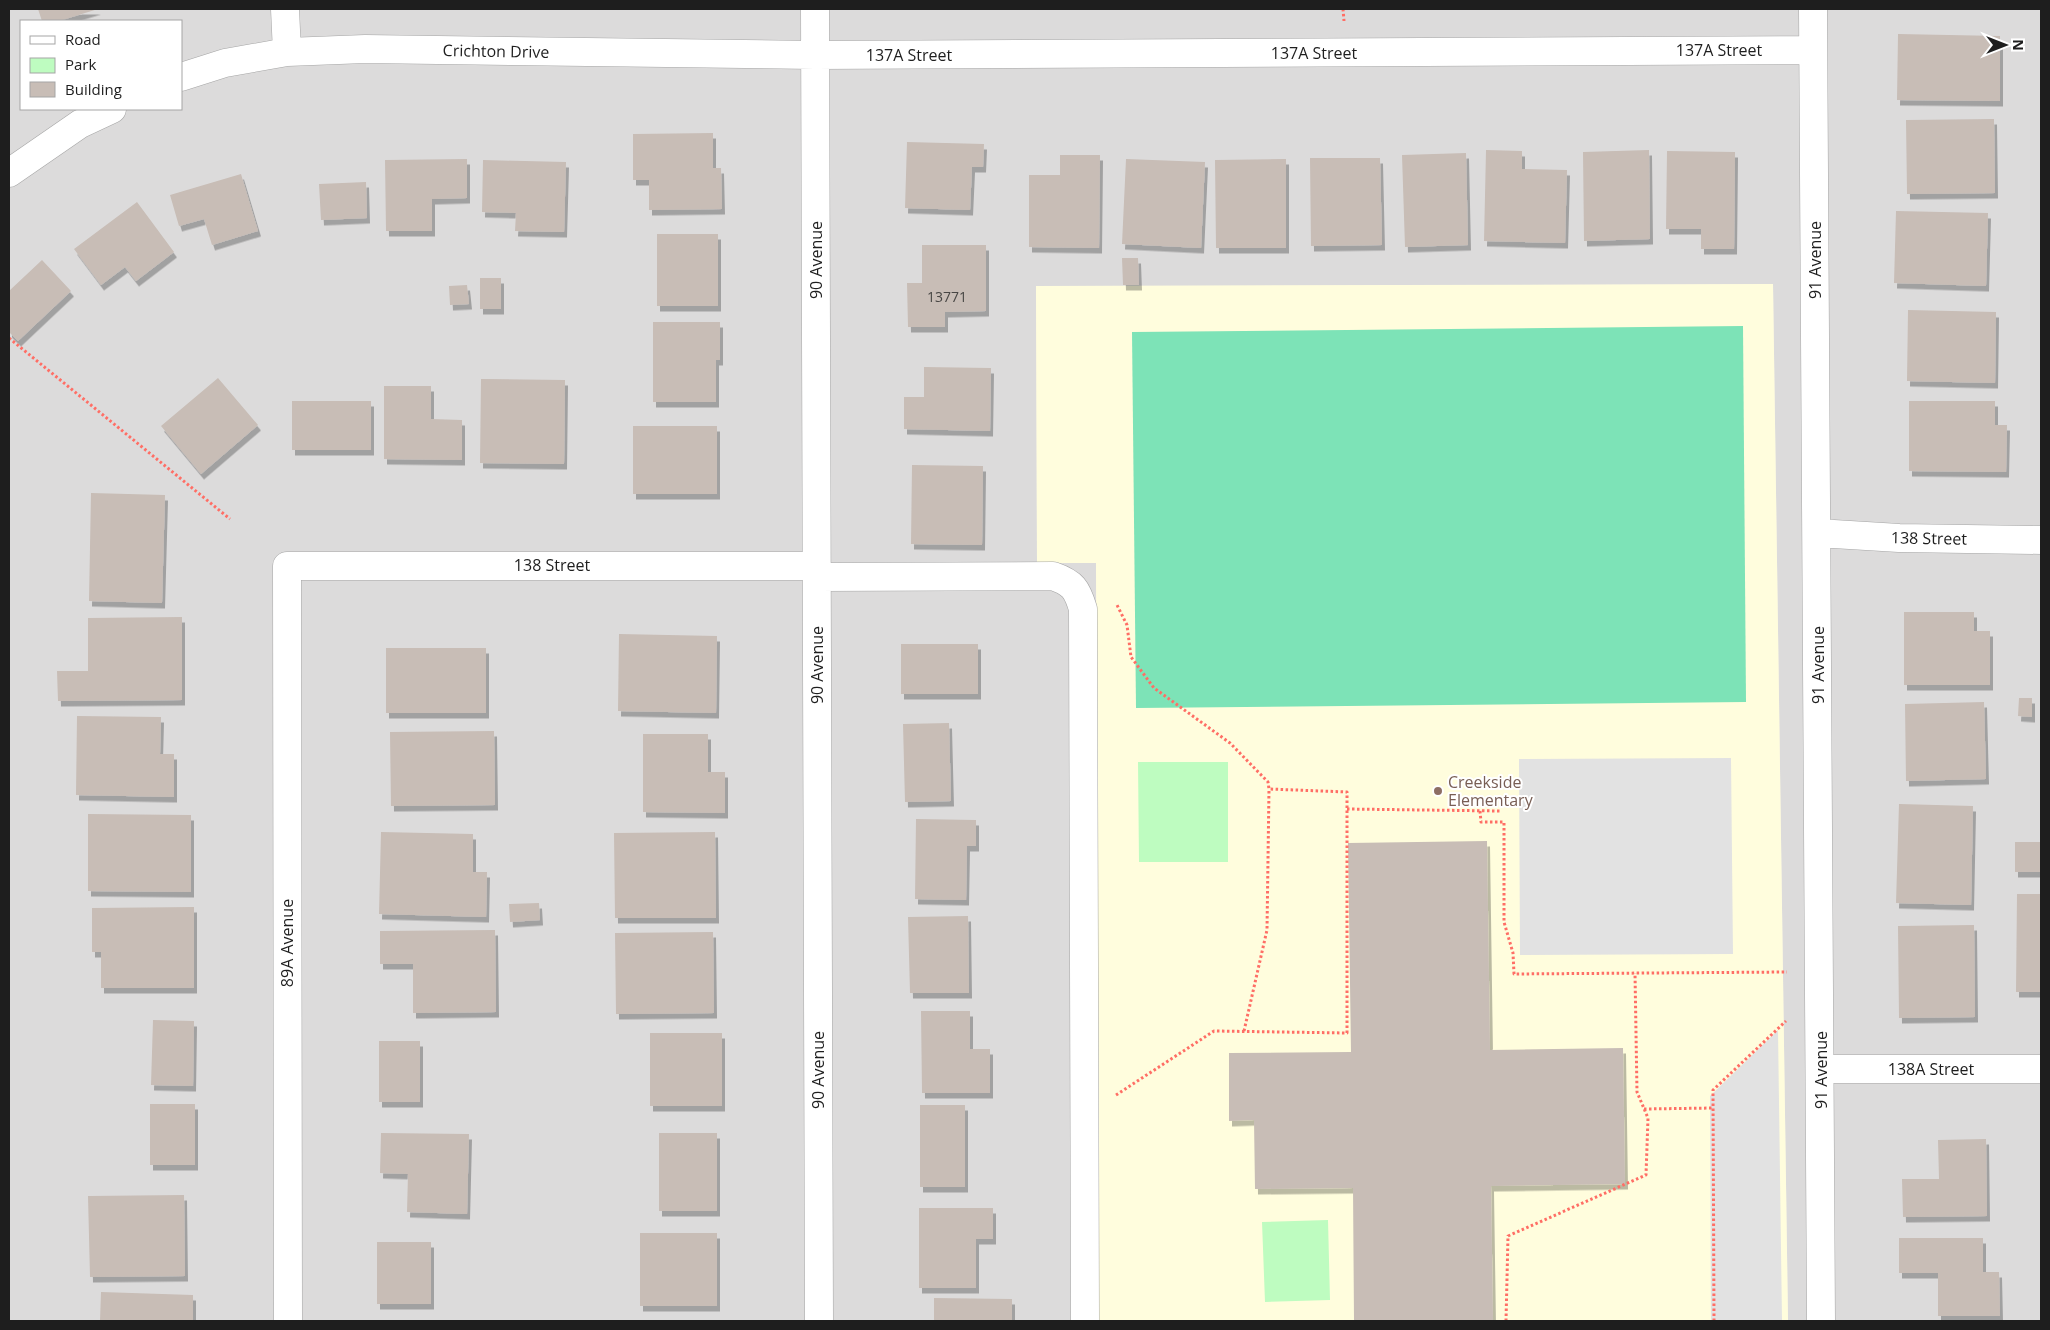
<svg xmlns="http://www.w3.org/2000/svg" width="2050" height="1330" viewBox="0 0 2050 1330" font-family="'Open Sans',sans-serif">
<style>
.residential{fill:#dcdbdb;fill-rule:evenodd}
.education{fill:#fffddd}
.park{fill:#befcc0}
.pitch{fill:#7de3b7}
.parking{fill:#e2e2e2}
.building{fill:#c8bdb6;filter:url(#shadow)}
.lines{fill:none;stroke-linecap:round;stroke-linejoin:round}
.minor-casing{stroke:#a5a5a5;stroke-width:29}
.path{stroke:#ff6e65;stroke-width:3;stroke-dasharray:2.5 2.5;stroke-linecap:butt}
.minor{stroke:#fff;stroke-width:28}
.education-dot{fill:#8d6e63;stroke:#fff;stroke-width:2}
.labels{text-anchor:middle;stroke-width:4;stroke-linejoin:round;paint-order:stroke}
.number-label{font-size:14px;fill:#484644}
.street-label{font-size:16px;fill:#1e1e1e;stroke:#fff}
.education-label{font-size:16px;fill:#785e54;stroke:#fff;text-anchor:start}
</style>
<defs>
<filter id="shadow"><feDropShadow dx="3" dy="5.5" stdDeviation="0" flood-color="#0004"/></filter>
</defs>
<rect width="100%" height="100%" fill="#f0ebe3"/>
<path class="residential" d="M9 9H2041V1321H1788L1773 284 1036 287 1037 563H1096L1099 1321H9ZM21 21H181V109H21Z"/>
<path class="education" d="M1773 284 1788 1321H1099L1096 563H1037L1036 286Z"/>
<path class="park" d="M1138 762H1228V862H1139Z
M1328 1220 1330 1300 1265 1302 1262 1222Z"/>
<path class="pitch" d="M1743 326 1746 702 1136 708 1132 332Z"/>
<path class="parking" d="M1731 758 1733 954 1520 955 1519 759Z
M1778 1030 1782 1321H1711L1710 1096Z"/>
<path class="building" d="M38 9H98L59 21H42Z
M1898 34 2000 36V101L1897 100Z
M1994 119 1995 193 1907 194 1906 120Z
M713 133V168H721L722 209 649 210V180H633V134Z
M907 142 984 144 983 167H972L970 210 905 208Z
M1486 150 1522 151V169L1567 170 1565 243 1484 241Z
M1649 150 1650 239 1584 241 1583 152Z
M1667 151 1735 152 1734 249H1701V229H1666Z
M1466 153 1468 245 1405 247 1402 155Z
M1060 155H1100L1099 248 1029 247V175H1060Z
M1310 158H1380L1382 245 1311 246Z
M467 159V198L432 199V231H386L385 160Z
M1126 159 1205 162 1201 248 1122 244Z
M1286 159V248H1216L1215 160Z
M483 160 566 162 564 232 515 231 516 213 482 212Z
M241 174 258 231 212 245 204 219 179 226 170 195Z
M366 182 367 218 321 220 319 184Z
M137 202 174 252 136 281 125 267 101 285 74 249Z
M1896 211 1988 213 1986 286 1894 283Z
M657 234H718V306H657Z
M922 245H986V311L945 312V327H908L907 283H922Z
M1122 258H1138L1139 285H1123Z
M42 260 71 291 18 341 9 332V291Z
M480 278H501V309H480Z
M467 285 469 304 450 305 449 286Z
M1908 310 1996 312 1995 383 1907 381Z
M653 322H720V360H716V402H653Z
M924 367 991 368 990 431 904 429V397H924Z
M218 378 258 425 201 474 161 426Z
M481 379 565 380 564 464 480 463Z
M384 386H431V419L462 420V460L384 459Z
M292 401H371V450H292Z
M1909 401H1995V425H2007L2006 472 1909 471Z
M633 426H717V494H633Z
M912 465 983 466 982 545 911 544Z
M91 493 165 495 162 603 89 601Z
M1904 612H1974V631H1990V685H1904Z
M182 617V700L58 701 57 671H88V618Z
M619 634 717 636 716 713 618 711Z
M901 644H978V694H901Z
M386 648H486V713H386Z
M2019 698H2032V717L2018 716Z
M1984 702 1986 779 1906 781 1905 704Z
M77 716 161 717 160 754H174V797L76 795Z
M949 723 951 801 905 802 903 724Z
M494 731 495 805 391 806 390 732Z
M643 734H708V772H725V813L643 812Z
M1899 804 1973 806 1971 905 1896 903Z
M88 814 191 815V892L88 891Z
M916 819 976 820V846H967L966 900 915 899Z
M381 832 473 834V872H487L486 917 379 914Z
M715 832 716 918H615L614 833Z
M1487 841 1490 1050 1623 1048 1625 1184 1491 1186 1493 1321H1354L1353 1188 1255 1189 1254 1120 1229 1121V1053L1351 1052 1348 843Z
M2015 842H2041V872H2015Z
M2017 894H2041V992H2016Z
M539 903 540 920 510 922 509 904Z
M194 907V988H101V952H92V908Z
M968 916 969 993H910L908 917Z
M1974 925 1975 1017 1899 1018 1898 926Z
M495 930 496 1012 413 1013V964H380V931Z
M713 932 714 1013 616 1014 615 933Z
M921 1011H970V1049H990V1093H922Z
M153 1020 194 1021 193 1086 151 1085Z
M650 1033H722V1106H650Z
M379 1041H420V1102H379Z
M150 1104H195V1165H150Z
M920 1105H965V1187H920Z
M381 1133 469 1134 467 1214 407 1212 408 1174 380 1173Z
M659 1133H717V1211H659Z
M1986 1139 1987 1216 1903 1217 1902 1179H1939L1938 1140Z
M184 1195 185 1276 90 1277 88 1196Z
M919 1208H993V1239H976V1288H919Z
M640 1233H717V1306H640Z
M1899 1238H1983V1272H1999L2000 1316H1938V1273H1899Z
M377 1242H431V1304H377Z
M101 1292 193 1295V1321H100Z
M934 1298 1012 1299V1321H934Z"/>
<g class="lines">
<defs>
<path id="minor" d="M285 9 287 52
M815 9 819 1321
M1813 9 1821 1321
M181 77 225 63 287 52 365 49 815 55 1813 50
M9 173 80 124 112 109
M1817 533 1899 538 2041 540
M817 577 1053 576C1073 583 1077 589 1083 609L1085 1321
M1821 1069H2041
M288 1321 287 566H817"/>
</defs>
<use href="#minor" class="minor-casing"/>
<path class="path" d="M1343 9 1344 21
M9 338 230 519
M1347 809 1500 811
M1480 811 1481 822H1504V922L1513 953 1514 974 1787 972
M1244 1031 1267 930 1269 789
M1116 1095 1214 1031 1347 1033V792L1269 789 1268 782 1230 743 1154 688 1131 657 1127 625 1116 603
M1644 1109 1713 1108
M1506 1321 1508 1236 1646 1175 1648 1118 1637 1092 1635 973
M1714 1321 1713 1090 1786 1021"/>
<use href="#minor" class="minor"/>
</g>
<circle class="education-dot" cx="1438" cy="791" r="5"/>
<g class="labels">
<g class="number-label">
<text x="947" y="302">13771</text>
</g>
<g class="street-label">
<text x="1719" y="56">137A Street</text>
<text transform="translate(496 51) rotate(1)" y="6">Crichton Drive</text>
<text x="1314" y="59">137A Street</text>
<text x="909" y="61">137A Street</text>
<text transform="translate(816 260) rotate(-90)" y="6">90 Avenue</text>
<text transform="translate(1815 260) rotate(-90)" y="6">91 Avenue</text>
<text transform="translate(1929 538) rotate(1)" y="6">138 Street</text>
<text x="552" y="571">138 Street</text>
<text transform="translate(817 665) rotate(-90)" y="6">90 Avenue</text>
<text transform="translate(1818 665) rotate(-90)" y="6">91 Avenue</text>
<text transform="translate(287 943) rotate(-90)" y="6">89A Avenue</text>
<text x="1931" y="1075">138A Street</text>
<text transform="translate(818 1070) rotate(-90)" y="6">90 Avenue</text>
<text transform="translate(1821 1070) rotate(-90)" y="6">91 Avenue</text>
</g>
<g class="education-label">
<text x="1448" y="788">Creekside<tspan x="1448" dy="18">Elementary</tspan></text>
</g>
</g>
<rect width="2050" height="1330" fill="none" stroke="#1e1e1e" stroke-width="20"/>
<rect x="20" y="20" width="162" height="90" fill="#ffffff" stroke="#a5a5a5"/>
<rect x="30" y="36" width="25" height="8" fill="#ffffff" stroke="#a5a5a5"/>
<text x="65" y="45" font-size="15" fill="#1e1e1e">Road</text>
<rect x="30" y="58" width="25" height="15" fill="#befcc0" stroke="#a5a5a5"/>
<text x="65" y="70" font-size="15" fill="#1e1e1e">Park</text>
<rect x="30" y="82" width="25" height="15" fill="#c8bdb6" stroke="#a5a5a5"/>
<text x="65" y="95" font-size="15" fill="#1e1e1e">Building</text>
<g transform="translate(2005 45) rotate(90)" stroke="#ffffff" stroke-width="4" paint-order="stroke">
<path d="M0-4L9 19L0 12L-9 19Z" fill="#1e1e1e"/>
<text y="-8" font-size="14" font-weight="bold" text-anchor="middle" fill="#1e1e1e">N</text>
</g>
</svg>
